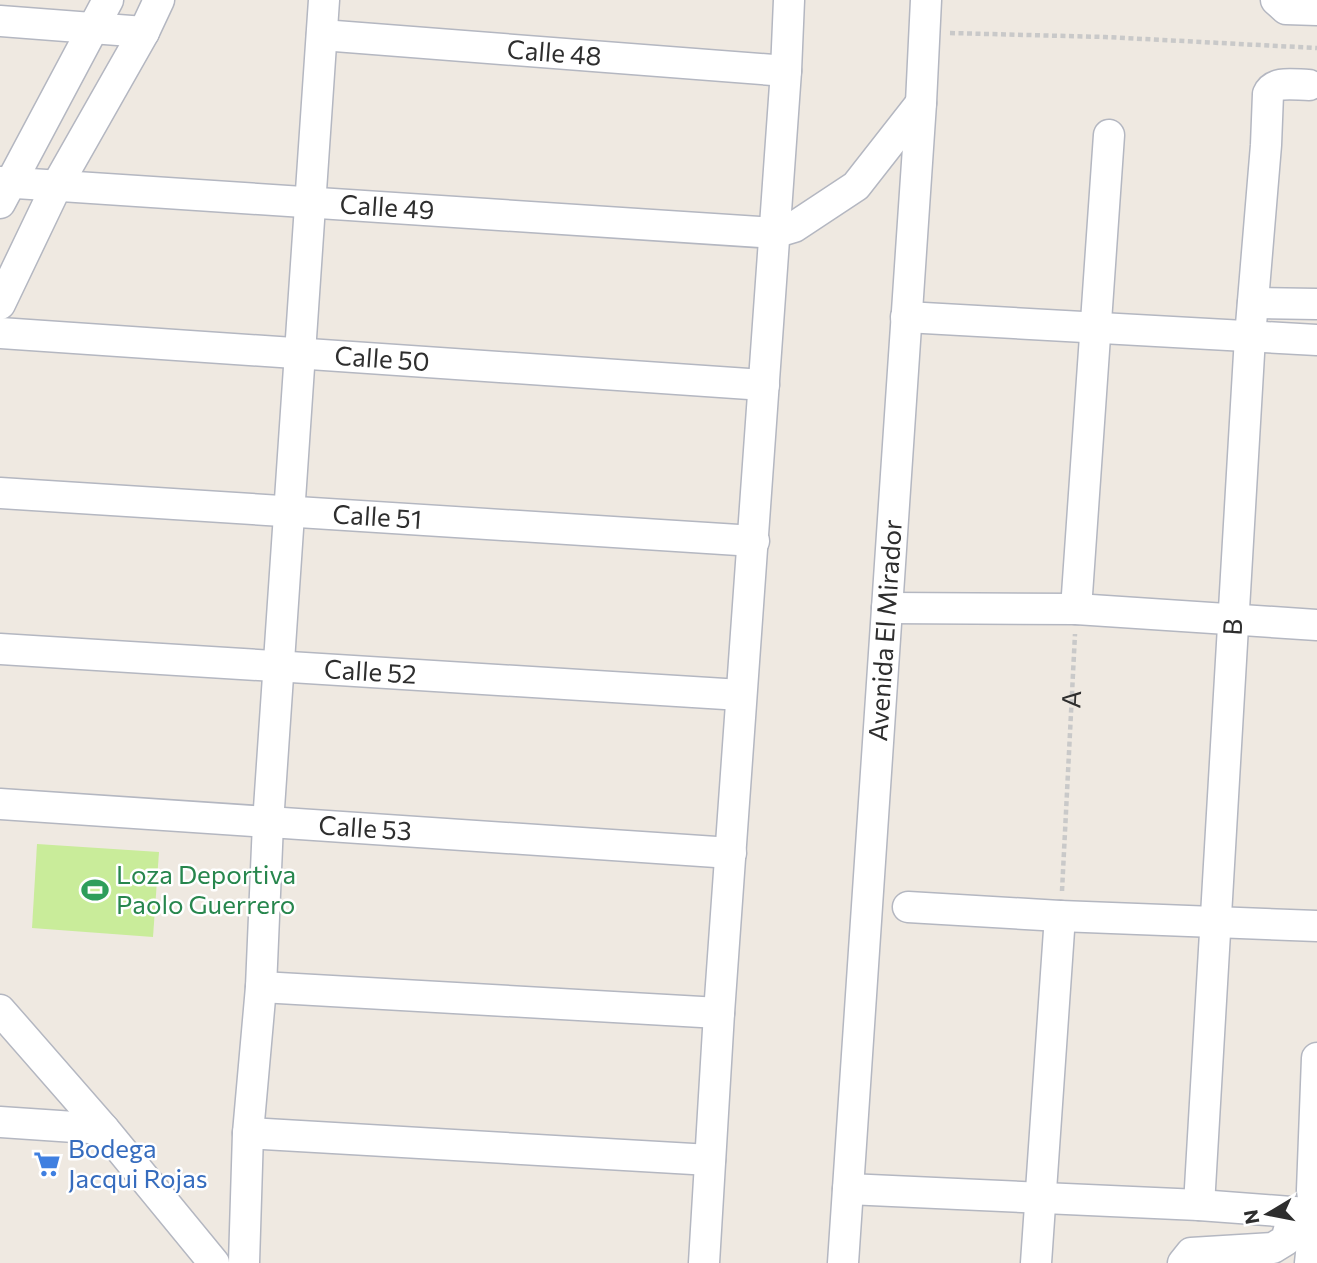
<svg xmlns="http://www.w3.org/2000/svg" width="1317" height="1263" viewBox="0 0 1317 1263" font-family="Commissioner,sans-serif">
<style>
.pitch{fill:#c9ec9a}
.lines{fill:none;stroke-linecap:round;stroke-linejoin:round}
.minor-casing{stroke:#b4b7c1;stroke-width:33}
.path{stroke:#c9c9c9;stroke-width:4.5;stroke-dasharray:5 3.5;stroke-linecap:butt}
.minor{stroke:#fff;stroke-width:30}
.labels{text-anchor:middle;stroke-width:5;stroke-linejoin:round;paint-order:stroke}
.street-label{font-size:26px;fill:#2e2e2e;stroke:#fff}
.leisure-label{font-size:26px;fill:#27864d;stroke:#fff;text-anchor:start}
.shop-label{font-size:26px;fill:#366cbe;stroke:#fff;text-anchor:start}
</style>
<rect width="100%" height="100%" fill="#efe9e1"/>
<path class="pitch" d="M37 844 159 852 153 937 32 928Z"/>
<g class="lines">
<defs>
<g id="minor">
<path d="M1276 0 1286 9 1317 10"/>
<path d="M0 21 144 32"/>
<path id="s2" d="M322 35 786 71"/>
<path id="s3" d="M0 182 774 233 794 227 856 186 921 103"/>
<path d="M0 203 108 0"/>
<path d="M1253 303 1317 304"/>
<path d="M0 304 56 187 144 32 159 0"/>
<path d="M906 317 1317 340"/>
<path id="s4" d="M0 333 764 385"/>
<path id="s5" d="M0 493 754 541"/>
<path d="M887 608 1076 609 1317 625"/>
<path d="M1076 609 1109 135"/>
<path id="s6" d="M0 649 741 695"/>
<path id="s7" d="M0 804 731 853"/>
<path d="M908 907 1060 916 1317 926"/>
<path d="M261 987 719 1013"/>
<path d="M0 1010 104 1129 214 1263"/>
<path d="M0 1122 104 1129"/>
<path d="M248 1133 710 1160"/>
<path d="M848 1189 1199 1205 1317 1214"/>
<path id="s8" d="M1199 1205 1250 337 1266 145 1268 94C1274 80 1295 85 1309 85"/>
<path d="M244 1263 248 1133 261 987 268 823 324 0"/>
<path d="M704 1263 719 1013 786 71 789 0"/>
<path id="s9" d="M843 1263 921 103 926 0"/>
<path d="M1036 1263 1060 916"/>
<path d="M1183 1263 1191 1253 1273 1248 1286 1240 1294 1212"/>
<path d="M1310 1263 1315 1214 1312 1190 1317 1058"/>
</g>
</defs>
<use href="#minor" class="minor-casing"/>
<g class="path">
<path d="M950 33 1105 37 1317 48"/>
<path id="s1" d="M1062 891 1075 634"/>
</g>
<use href="#minor" class="minor"/>
</g>
<defs>
<symbol id="stadium-bare" viewBox="-9 -9 18 18"><path d="M0-5a6.5 5 0 1 0 0 10a6.5 5 0 1 0 0-10ZM-3.5-1.8h7v3.6h-7Z" fill="#2e9e5b" stroke="#fff" stroke-width="2.5" paint-order="stroke"/></symbol>
<symbol id="supermarket-bare" viewBox="-9 -9 18 18"><path d="M-6-5.5h2.5l.6 2H6L4.5 2H-2.5L-4.4-4H-6ZM-1.5 3.2a1.3 1.3 0 1 0 .1 0ZM3 3.2a1.3 1.3 0 1 0 .1 0Z" fill="#3f7fe0" stroke="#fff" stroke-width="2.5" paint-order="stroke"/></symbol>
</defs>
<g fill-rule="evenodd">
<use href="#stadium-bare" x="76" y="871" width="38" height="38"/>
<use href="#supermarket-bare" x="28" y="1145" width="38" height="38"/>
</g>
<g class="labels">
<g class="street-label">
<text dy="9" stroke="none"><textPath href="#s2" startOffset="233">Calle 48</textPath></text>
<text dy="9" stroke="none"><textPath href="#s3" startOffset="388">Calle 49</textPath></text>
<text dy="9" stroke="none"><textPath href="#s4" startOffset="383">Calle 50</textPath></text>
<text dy="9" stroke="none"><textPath href="#s5" startOffset="378">Calle 51</textPath></text>
<text dy="9" stroke="none"><textPath href="#s8" startOffset="579">B</textPath></text>
<text dy="9" stroke="none"><textPath href="#s9" startOffset="634">Avenida El Mirador</textPath></text>
<text dy="9" stroke="none"><textPath href="#s6" startOffset="371">Calle 52</textPath></text>
<text dy="9" stroke="none"><textPath href="#s1" startOffset="192">A</textPath></text>
<text dy="9" stroke="none"><textPath href="#s7" startOffset="366">Calle 53</textPath></text>
</g>
<g class="leisure-label">
<text x="116" y="884">Loza Deportiva<tspan x="116" dy="30">Paolo Guerrero</tspan></text>
</g>
<g class="shop-label">
<text x="68" y="1158">Bodega<tspan x="68" dy="30">Jacqui Rojas</tspan></text>
</g>
</g>
<g transform="translate(1268 1214) rotate(260)" stroke="#ffffff" stroke-width="5" paint-order="stroke">
<path d="M0-5L12 26L0 18L-12 26Z" fill="#2e2e2e"/>
<text y="-10" font-size="19" font-weight="bold" text-anchor="middle" fill="#2e2e2e">N</text>
</g>
</svg>
